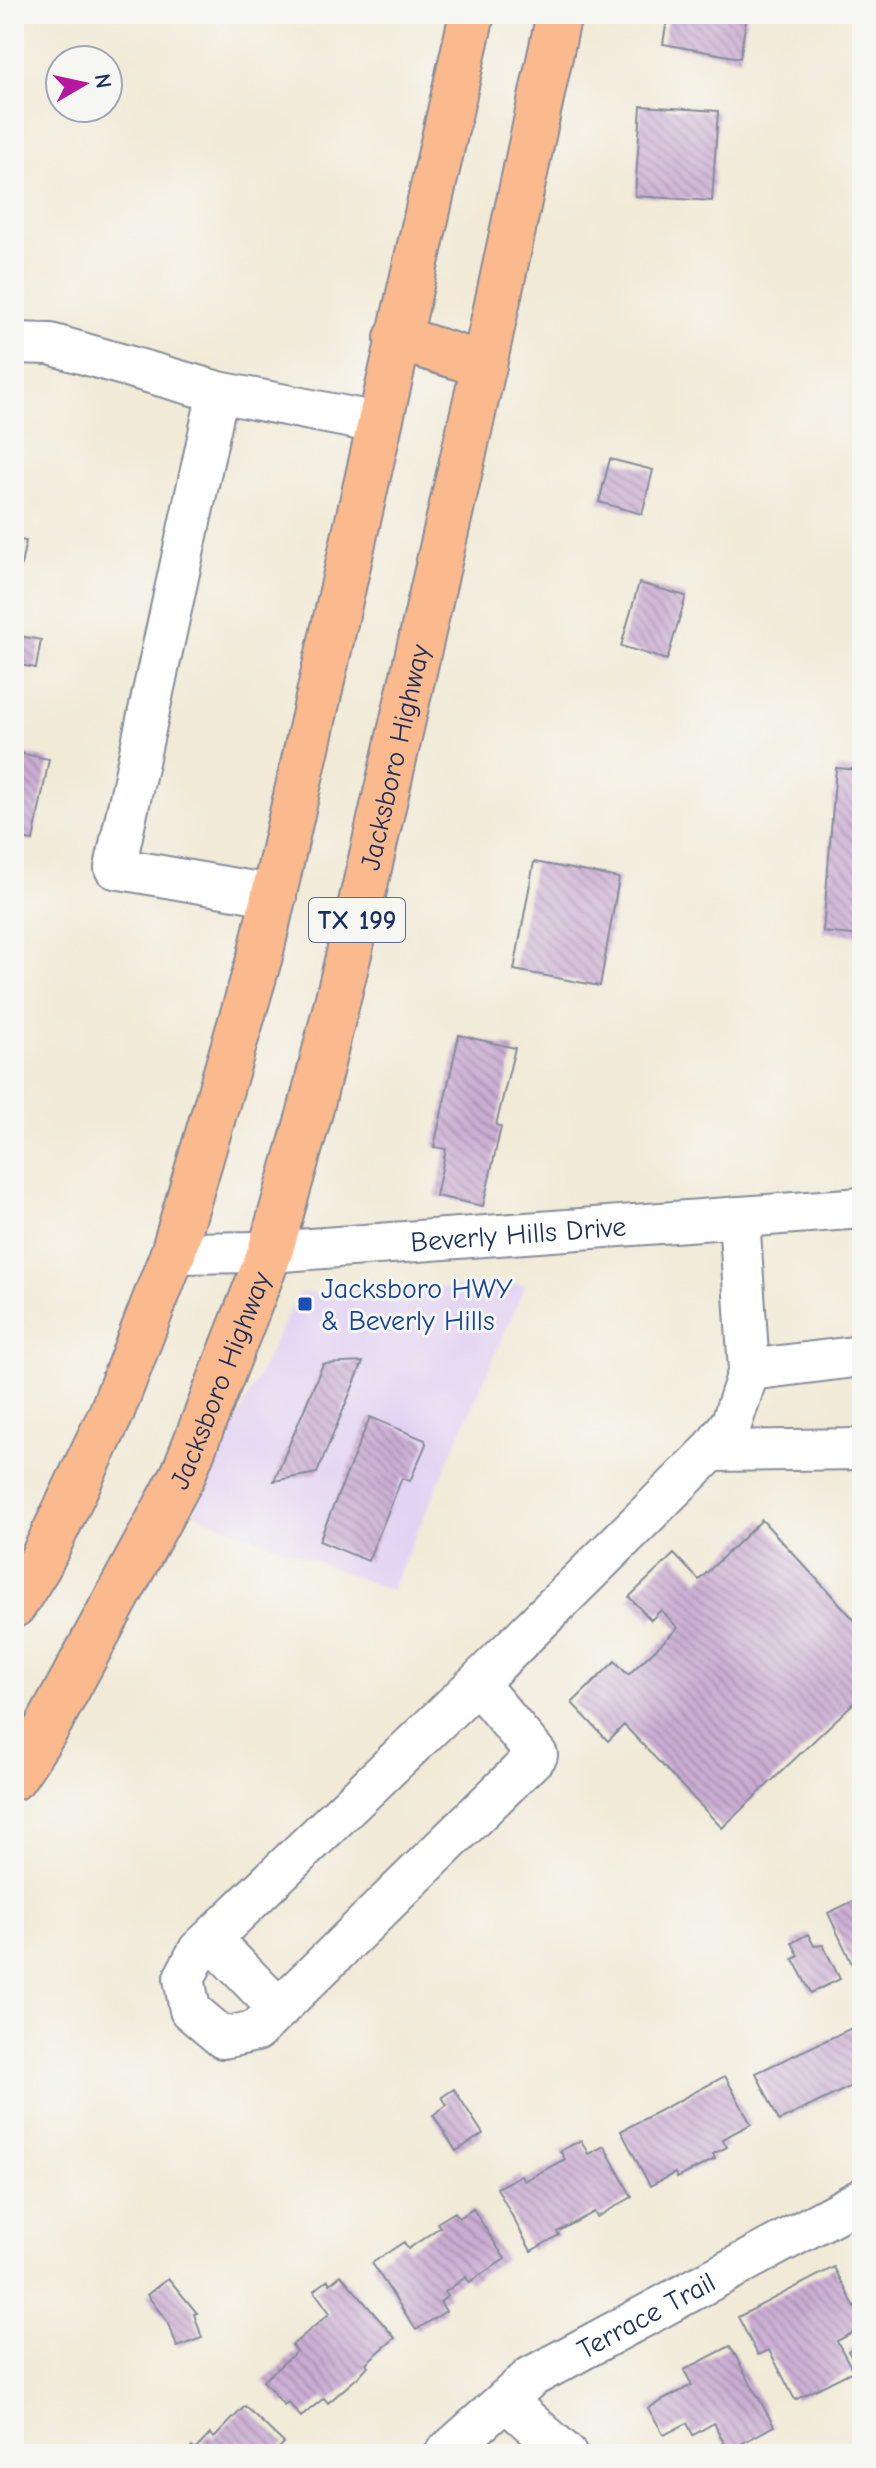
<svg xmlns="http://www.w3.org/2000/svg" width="876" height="2468" viewBox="0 0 876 2468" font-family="'Comic Neue',sans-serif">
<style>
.built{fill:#e3d3f3}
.building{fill:url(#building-back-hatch)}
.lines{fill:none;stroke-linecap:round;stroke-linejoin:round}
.minor-casing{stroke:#868c9a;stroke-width:44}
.major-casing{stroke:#868c9a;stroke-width:48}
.minor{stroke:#fff;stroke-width:40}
.major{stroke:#fbba8d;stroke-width:44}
.transit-dot{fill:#1a4fb4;stroke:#f6f6f2;stroke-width:3}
.labels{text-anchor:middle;stroke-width:6;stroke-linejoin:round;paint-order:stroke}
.shield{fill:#f6f6f2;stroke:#5d6b8a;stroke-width:2}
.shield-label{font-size:26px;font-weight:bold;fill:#1b2f5e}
.street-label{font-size:28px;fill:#1b2f5e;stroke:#f6f6f2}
.transit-label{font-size:28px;fill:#164399;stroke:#f6f6f2;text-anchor:start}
</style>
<defs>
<pattern id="building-back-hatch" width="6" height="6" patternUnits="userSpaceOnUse" patternTransform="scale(2)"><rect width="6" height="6" fill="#cbadd3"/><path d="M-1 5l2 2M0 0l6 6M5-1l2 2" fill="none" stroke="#a48dae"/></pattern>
</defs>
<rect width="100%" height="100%" fill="#f6f6f2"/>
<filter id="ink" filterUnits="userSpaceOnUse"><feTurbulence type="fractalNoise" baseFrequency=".0125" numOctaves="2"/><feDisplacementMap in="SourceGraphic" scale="16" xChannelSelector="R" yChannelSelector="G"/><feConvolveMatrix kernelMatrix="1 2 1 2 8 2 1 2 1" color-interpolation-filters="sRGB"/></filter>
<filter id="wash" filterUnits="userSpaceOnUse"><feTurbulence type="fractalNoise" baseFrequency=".006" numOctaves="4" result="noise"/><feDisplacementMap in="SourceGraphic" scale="32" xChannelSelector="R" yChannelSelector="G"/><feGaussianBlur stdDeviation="1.8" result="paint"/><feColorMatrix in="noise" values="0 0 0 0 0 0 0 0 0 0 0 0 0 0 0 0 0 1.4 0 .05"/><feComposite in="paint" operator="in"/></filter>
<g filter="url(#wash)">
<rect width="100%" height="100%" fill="#f1ead7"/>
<path class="built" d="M526 1284 391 1591 193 1513 298 1293Z"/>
<g id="blocks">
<path class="building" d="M110 14H142L141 19 110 16Z
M668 14H747L740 58 663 44Z
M641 106 718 111 712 201 635 196Z
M610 459 653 470 642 514 599 502Z
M14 539 26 541 15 594H14Z
M639 583 686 596 667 660 621 646Z
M14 635 41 640 36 668 14 664Z
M14 752 49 759 33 841 14 838Z
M836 768 862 770V936L823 932Z
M534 862 619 878 600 986 514 970Z
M459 1035 515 1048 496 1125 501 1127 483 1206 436 1196 446 1149 434 1147Z
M363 1362 317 1473 274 1481 323 1364Z
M370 1417 425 1440 426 1444 410 1481 402 1478 368 1561 319 1541Z
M762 1520 862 1628V1695L722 1828 624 1725 608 1741 572 1703 615 1661 628 1675 678 1628 661 1610 651 1620 629 1597 674 1554 699 1580Z
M862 1897V1959L852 1964 828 1913Z
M808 1934 814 1946 823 1945 840 1979 811 1993 793 1959 799 1956 792 1943Z
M856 2026 862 2039V2081L779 2121 756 2073Z
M725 2076 751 2124 722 2139 727 2147 713 2154 715 2159 677 2178 675 2173 650 2186 621 2131Z
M454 2089 483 2134 456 2151 433 2115 447 2105 442 2097Z
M581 2140 588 2154 604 2146 632 2197 597 2217 594 2212 557 2232 559 2235 531 2251 497 2188 521 2175 524 2181 565 2159 560 2151Z
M473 2209 505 2259 469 2282 466 2277 445 2292 448 2296 440 2302 446 2311 416 2330 372 2263 404 2242 408 2249 440 2227 437 2223 455 2212 459 2218Z
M834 2267 862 2321V2328L837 2341 853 2371 795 2400 769 2350 758 2355 738 2317Z
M341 2275 395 2338 366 2363 368 2366 358 2377 328 2403 324 2398 301 2417 288 2402 284 2405 263 2381 297 2351 292 2345 330 2313 314 2291 328 2280 330 2284Z
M168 2278 197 2313 194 2314 202 2338 177 2347 169 2324 147 2295Z
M862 2344V2376L848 2351Z
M730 2346 774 2426 728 2451 714 2423 693 2435 687 2423 664 2435 648 2408 692 2385 684 2370Z
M245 2406 284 2443 273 2454H185L192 2447 195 2450 210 2434 214 2438Z"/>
</g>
</g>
<g filter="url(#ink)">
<use href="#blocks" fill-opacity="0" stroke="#868c9a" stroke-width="2"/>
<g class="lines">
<defs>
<g id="minor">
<path d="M14 343 50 344 218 392 378 423"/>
<path d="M218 392 115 868 276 896"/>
<path id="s1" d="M173 1253 270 1252 862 1208"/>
<path d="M749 1370 862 1356"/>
<path d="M711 1451 862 1449"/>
<path d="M477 1683 199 1950 184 1978 190 2010 223 2038 256 2031 537 1755 477 1683 711 1451 732 1422 749 1370 739 1217"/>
<path d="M211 1939 279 2009"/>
<path d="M505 2400 566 2454"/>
<path id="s2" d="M445 2454 531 2377 862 2199"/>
</g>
<g id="major">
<path d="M397 338 484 365"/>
<path d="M14 1605 39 1565 111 1414 173 1253 260 956 472 14"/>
<path id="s3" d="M14 1777 46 1729 183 1475 270 1252 310 1112 356 925 484 365 559 14"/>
</g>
</defs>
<use href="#minor" class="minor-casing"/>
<use href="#major" class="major-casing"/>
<use href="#minor" class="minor"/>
<use href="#major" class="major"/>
</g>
</g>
<rect class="transit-dot" x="297" y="1296" width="16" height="16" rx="4"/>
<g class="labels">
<rect class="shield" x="309" y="898" width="96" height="44" rx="6"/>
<g class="shield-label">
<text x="357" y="929">TX 199</text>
</g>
<g class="street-label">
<text dy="10" stroke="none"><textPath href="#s3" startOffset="1096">Jacksboro Highway</textPath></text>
<text dy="10" stroke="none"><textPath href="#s1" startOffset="346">Beverly Hills Drive</textPath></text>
<text dy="10" stroke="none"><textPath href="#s3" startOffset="448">Jacksboro Highway</textPath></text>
<text dy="10" stroke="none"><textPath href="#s2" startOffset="246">Terrace Trail</textPath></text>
</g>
<g class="transit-label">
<text x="321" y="1298">Jacksboro HWY<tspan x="321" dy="32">&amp; Beverly Hills</tspan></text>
</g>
</g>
<rect width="876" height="2468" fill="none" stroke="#f6f6f2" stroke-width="48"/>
<g transform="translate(84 84) rotate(81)"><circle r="38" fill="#f6f6f2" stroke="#9ea6b7" stroke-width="2"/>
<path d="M0-6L14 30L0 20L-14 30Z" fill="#b5179e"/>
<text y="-12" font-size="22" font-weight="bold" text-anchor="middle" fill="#1b2f5e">N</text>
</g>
</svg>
